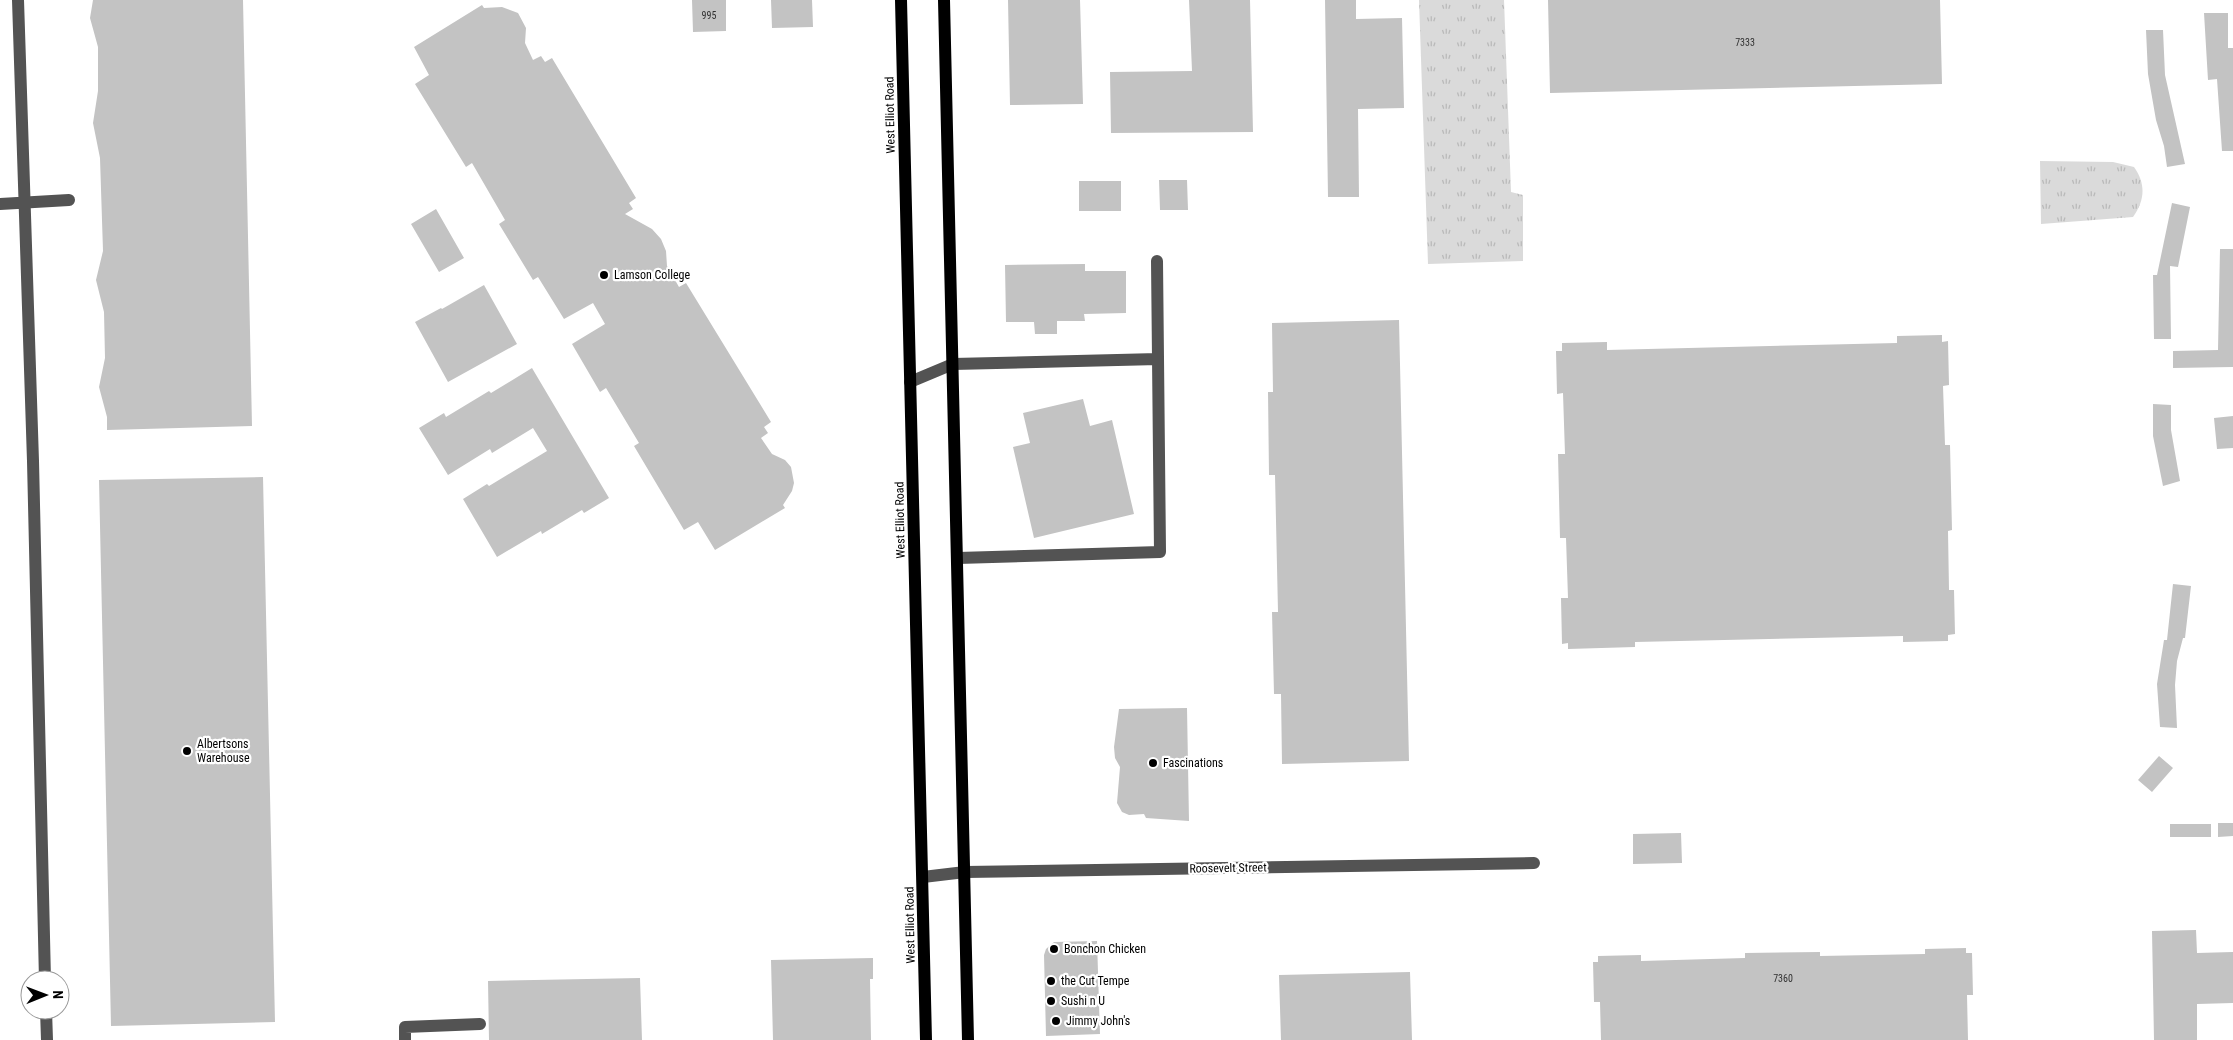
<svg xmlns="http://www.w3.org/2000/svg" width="2233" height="1040" viewBox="0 0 2233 1040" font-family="'Roboto Condensed',sans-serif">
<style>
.grass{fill:url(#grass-tufts)}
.building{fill:#c3c3c3}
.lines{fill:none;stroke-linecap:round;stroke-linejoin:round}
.minor{stroke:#535353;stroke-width:12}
.major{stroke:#000;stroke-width:12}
.poi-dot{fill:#000;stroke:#fff;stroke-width:2}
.labels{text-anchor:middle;stroke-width:4.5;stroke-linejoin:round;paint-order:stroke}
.number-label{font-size:10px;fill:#313131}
.street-label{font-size:12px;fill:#000;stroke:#fff}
.poi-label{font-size:12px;fill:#000;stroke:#fff;text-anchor:start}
</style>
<defs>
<pattern id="grass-tufts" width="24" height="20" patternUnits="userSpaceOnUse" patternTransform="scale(1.25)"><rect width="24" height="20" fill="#dadada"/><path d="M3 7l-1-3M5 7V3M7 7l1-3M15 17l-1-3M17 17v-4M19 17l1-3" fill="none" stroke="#b9b9b9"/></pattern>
</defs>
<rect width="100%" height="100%" fill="#fff"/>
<path class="grass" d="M1419 0H1504L1511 192 1523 195V261L1428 264Z
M2040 161 2113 162 2134 167C2146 184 2145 200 2133 217L2041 224Z"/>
<path class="building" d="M93 0H243L252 426 107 430V417L99 387 105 358 104 312 96 280 103 251 100 158 93 123 98 91V47L90 18Z
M692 0H726V31L693 32Z
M771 0H812L813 27 772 28Z
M1008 0H1080L1083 104 1010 105Z
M1189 0H1250L1253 132 1111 133 1110 72 1192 71Z
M1325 0H1356V19L1402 18 1404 108 1358 109 1359 197H1328Z
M1548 0H1940L1942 84 1550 93Z
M482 5 484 8 502 7 518 13 526 28 525 43 533 60 541 56 545 62 552 58 636 198 629 203 633 209 625 214 652 229 661 239 666 251 667 266 679 287 686 283 771 422 764 427 768 433 761 438 772 454 785 460 791 467 794 483 792 491 783 505 785 508 715 550 698 522 684 530 634 446 639 443 606 388 600 392 572 344 605 324 593 303 564 319 538 277 533 280 499 224 505 220 472 163 466 167 415 84 429 75 414 47Z
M2204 13H2228V48H2233V151H2222L2217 79 2208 80Z
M2146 30H2163L2165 75 2185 164 2167 167 2164 146 2156 120 2148 74Z
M1159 180H1187L1188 210H1160Z
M1079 181H1121V211H1079Z
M2172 203 2190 207 2178 267 2170 266 2171 339H2154L2153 275H2157Z
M436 209 464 258 439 272 411 224Z
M2220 249H2233V367L2173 368V351L2218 350Z
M1085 264V271H1126V313L1084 314 1085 321H1057V334H1035L1034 322H1006L1005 265Z
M484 285 517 344 448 382 415 322 441 308 442 309Z
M1399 320 1409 761 1282 764 1281 694H1274L1272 612H1278L1275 475H1269L1268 392H1273L1272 323Z
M1942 335V342L1948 341 1949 385 1943 386 1945 445H1950L1952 530 1948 531 1949 590H1954L1955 634 1948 635V641L1903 642V636L1635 642V647L1568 649V643L1562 644 1561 598H1568L1566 538H1560L1558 454H1565L1563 393 1557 394 1556 351H1562V343L1607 342V350L1897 343V336Z
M532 368 609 498 584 513 582 510 542 534 541 531 497 557 463 499 487 484 489 486 547 451 533 428 492 453 490 449 448 475 419 428 444 413 446 417 489 391 491 393Z
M1083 399 1090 426 1112 420 1134 514 1034 538 1013 447 1030 443 1023 413Z
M2153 404 2171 405V430L2180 481 2163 486 2153 436Z
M2233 416V448L2217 449 2214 418Z
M263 477 275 1022 111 1026 99 480Z
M2173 584 2191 586 2185 638H2183L2177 661 2175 685 2177 728 2160 727 2157 684 2164 640H2167Z
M1187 708 1189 821 1146 818 1144 814 1129 815 1122 812 1117 803 1120 767 1115 758 1114 747 1119 709Z
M2159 756 2173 768 2152 792 2138 780Z
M2218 823H2233V836L2218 837Z
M2170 824H2211V837H2170Z
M1681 833 1682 863 1633 864V834Z
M2196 930 2197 953 2233 952V1003L2197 1004V1040H2154L2152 931Z
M1097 941 1100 1034 1046 1036 1044 955 1046 949 1054 942Z
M1966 948V953H1972L1973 995H1967L1968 1040H1601L1600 1002H1594L1593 962H1598V956L1641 955V961L1745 958V953L1820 952V956L1925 954V949Z
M873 958V979H870L871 1040H773L771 960Z
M1410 972 1412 1040H1281L1279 975Z
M640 978 642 1040H489L488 981Z"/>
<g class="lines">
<path class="minor" d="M18 0 33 461 45 980
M0 204 69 200
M910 382 953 364 1158 359
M958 558 1160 552 1157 261
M923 877 965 872 1534 863
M46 1010 47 1040
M405 1040V1027L480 1024"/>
<path class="major" d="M901 0 926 1040
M944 0 968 1040"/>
</g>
<g class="poi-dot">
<circle cx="604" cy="275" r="5"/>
<circle cx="187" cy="751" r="5"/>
<circle cx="1153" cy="763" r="5"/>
<circle cx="1054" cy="949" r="5"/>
<circle cx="1051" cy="981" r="5"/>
<circle cx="1051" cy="1001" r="5"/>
<circle cx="1056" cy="1021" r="5"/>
</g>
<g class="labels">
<g class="number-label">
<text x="709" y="19">995</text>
<text x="1745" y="46">7333</text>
<text x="1783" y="982">7360</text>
</g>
<g class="street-label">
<text transform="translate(890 115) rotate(-91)" y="4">West Elliot Road</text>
<text transform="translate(900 520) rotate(-91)" y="4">West Elliot Road</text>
<text transform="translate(1228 868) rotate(-1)" y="4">Roosevelt Street</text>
<text transform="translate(910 925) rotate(-91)" y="4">West Elliot Road</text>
</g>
<g class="poi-label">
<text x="614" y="279">Lamson College</text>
<text x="197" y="748">Albertsons<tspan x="197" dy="14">Warehouse</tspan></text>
<text x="1163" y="767">Fascinations</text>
<text x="1064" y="953">Bonchon Chicken</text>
<text x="1061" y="985">the Cut Tempe</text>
<text x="1061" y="1005">Sushi n U</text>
<text x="1066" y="1025">Jimmy John's</text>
</g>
</g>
<g transform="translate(45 995) rotate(89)"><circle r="24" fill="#ffffff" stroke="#999999"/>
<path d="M0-4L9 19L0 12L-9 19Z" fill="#000000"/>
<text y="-8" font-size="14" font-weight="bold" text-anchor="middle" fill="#000000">N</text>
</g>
</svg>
